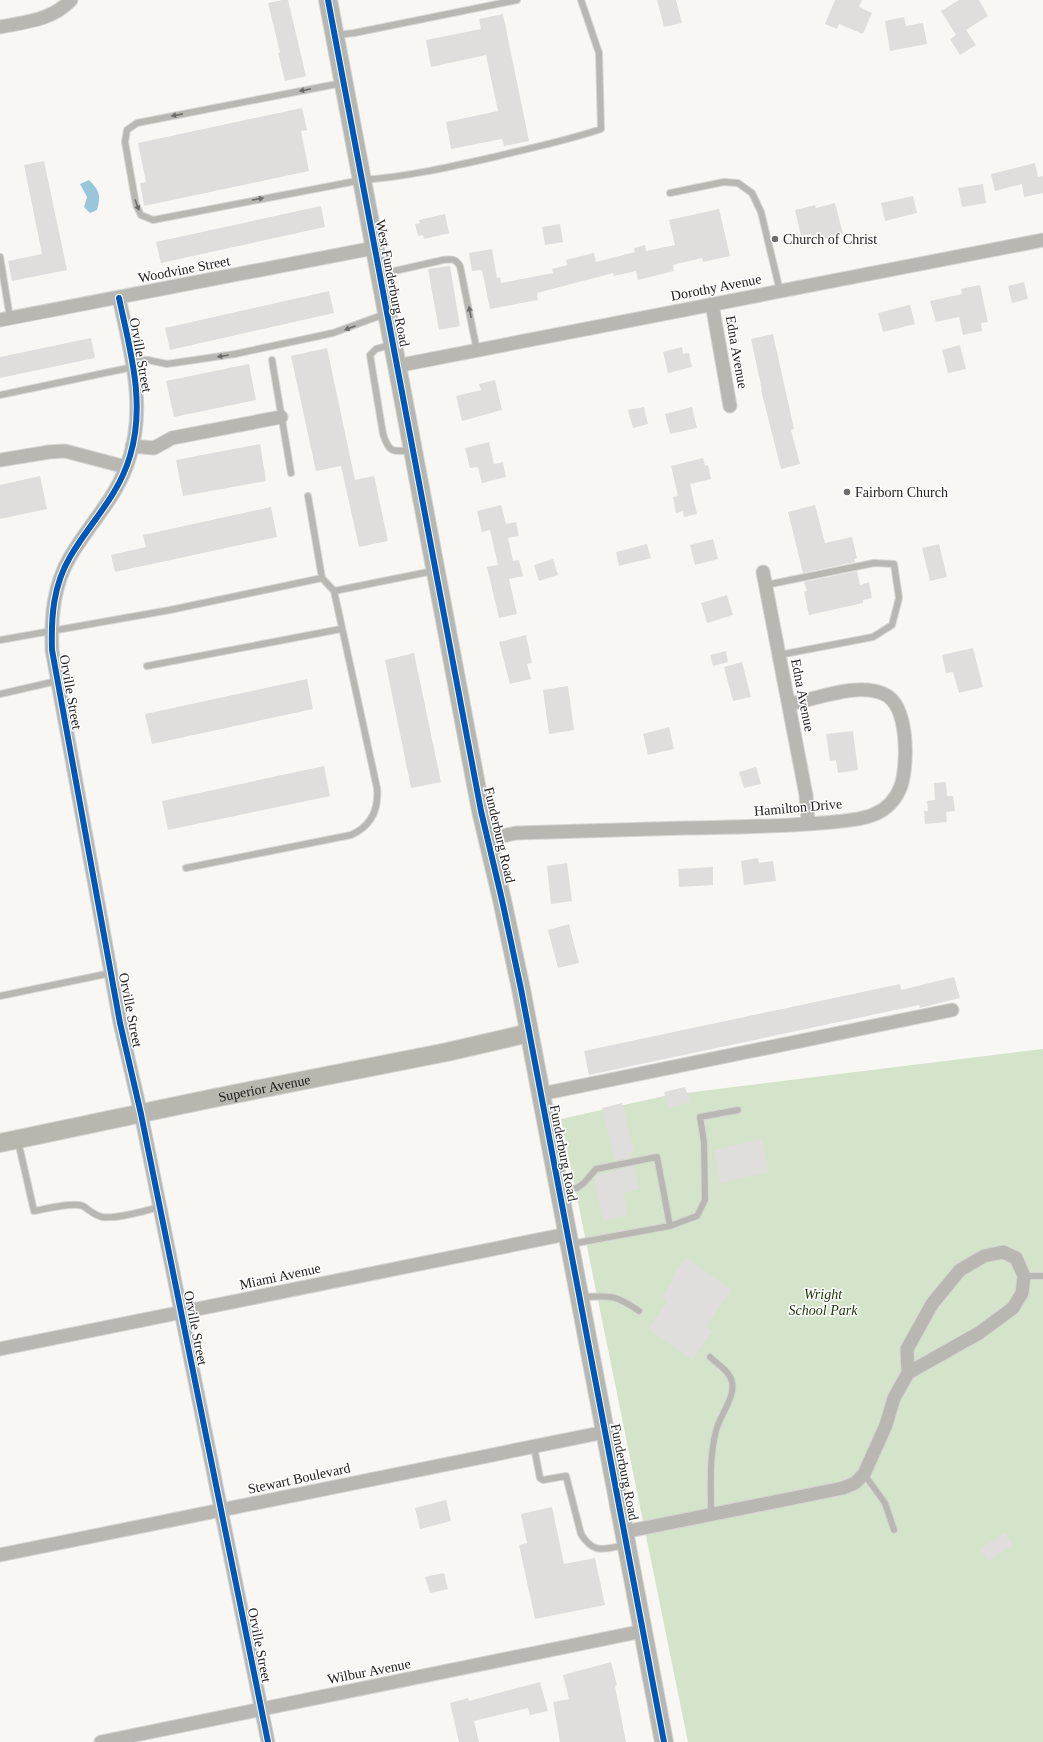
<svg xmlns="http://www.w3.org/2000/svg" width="1043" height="1742" viewBox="0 0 1043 1742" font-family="Georgia,serif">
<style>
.green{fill:#d4e4ca}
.water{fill:#9ac6d9}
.building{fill:#e0dedc}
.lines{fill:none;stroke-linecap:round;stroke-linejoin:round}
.lane-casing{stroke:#d6d5d3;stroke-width:8}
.street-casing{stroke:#d6d5d3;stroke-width:15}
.secondary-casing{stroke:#d6d5d3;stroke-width:20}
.lane{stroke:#b8b7b1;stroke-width:6}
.street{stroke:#b8b7b1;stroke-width:13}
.secondary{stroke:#b7b6af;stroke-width:18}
.cycleway-casing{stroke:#fff;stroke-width:8}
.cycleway{stroke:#0057b8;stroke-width:6}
.oneway{fill:#6d6c68}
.poi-dot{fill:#6d6c6a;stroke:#fff;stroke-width:1.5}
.labels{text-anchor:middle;stroke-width:3;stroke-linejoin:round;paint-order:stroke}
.poi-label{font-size:14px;fill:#22211f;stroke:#fff;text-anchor:start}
.street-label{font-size:14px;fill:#22211f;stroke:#fff}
.park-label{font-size:14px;font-style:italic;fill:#163400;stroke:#fff}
</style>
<rect width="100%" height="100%" fill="#f9f7f4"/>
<path class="green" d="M1043 1049V1742H688L561 1119 669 1095Z"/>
<path class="water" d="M89 180C100 191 101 196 97 210L90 213 84 207 87 197 80 184Z"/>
<path class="building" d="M282 0H288L306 76 285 81 278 53 280 52 268 3Z
M657 0H676L682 23 664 27Z
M835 0H862L859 7 872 13 863 34 839 24 837 29 825 24Z
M959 0H979L988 16 966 30 976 45 960 55 950 39 956 35 941 11Z
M503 14 529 141 504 146 502 139 451 149 446 122 498 111 486 55 431 67 426 40 481 29 479 19Z
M904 17 906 26 923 23 927 44 890 51 885 21Z
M302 108 307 130 301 131 309 171 144 206 140 183 146 182 138 143Z
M44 161 67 270 12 281 8 261 42 254 24 165Z
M1035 163 1038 177 1043 176V193L1024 197 1022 184 995 191 991 174Z
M983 184 986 203 962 207 958 188Z
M913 196 917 213 885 221 881 203Z
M835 203 843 234 824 239 823 235 811 238V234L801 236 795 210 815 205 816 208Z
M321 206 325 227 161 263 156 242Z
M719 209 730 256 703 262 702 258 673 265 674 271 638 280 636 271 614 276 613 273 537 293 538 300 490 309 482 270 472 271 469 253 492 249 497 278 500 277 501 283 553 273 552 269 567 265 566 260 594 253 596 262 635 252 634 248 645 245 646 251 675 245 669 220Z
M445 214 449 233 424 239 423 235 418 236 415 224 420 223 419 220Z
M560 224 563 242 545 245 542 227Z
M450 266 460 326 439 330 428 269Z
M1024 282 1028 299 1012 303 1008 286Z
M980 285 988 322 981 323 982 331 963 335 959 317 936 322 930 301 962 294 961 289Z
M329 291 334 313 170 350 165 328Z
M909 305H910L915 324 883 332 878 313Z
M773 334 794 429 791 430 800 464 781 469 761 390H762L751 339Z
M91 338 95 358 0 378V357Z
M960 345 966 369 948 373 942 350Z
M682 347 683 354 689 353 692 367 668 373 663 352Z
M327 348 355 480 374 476 388 541 359 547 341 466 316 471 291 356Z
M249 364 256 400 174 417 166 381Z
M495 380 502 410 462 421 456 396 481 390 479 384Z
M644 407 648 424 633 428 628 410Z
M692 407 697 428 670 434 665 414Z
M489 442 494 464 503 462 506 477 482 483 478 467 470 468 465 448Z
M260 444 266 481 183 496 176 460Z
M703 458 705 466 708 465 711 479 690 484 697 514 684 517 683 511 676 513 673 497 678 496 671 466Z
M40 476 47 509 0 519V485Z
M501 505 506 524 516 522 519 536 508 538 513 561 519 560 523 576 509 579 517 614 499 618 487 567 498 565 490 530 482 532 477 511Z
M815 505 825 543 852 537 857 558 854 559 855 562 803 573 788 512Z
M271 507 277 537 115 572 111 555 146 547 143 535Z
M713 539 718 559 695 565 690 545Z
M647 544 651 558 619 566 616 552Z
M939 544 947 577 930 581 922 548Z
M553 559 558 575 539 581 534 565Z
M857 571 860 585 869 582 872 598 863 600V603L809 615 804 592 807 591 804 582Z
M727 595 733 615 707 623 701 603Z
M526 635 532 663 527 664 531 679 510 684 499 642Z
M973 648 983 687 959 693 953 672 946 673 942 655Z
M726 651 728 662 713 666 710 655Z
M414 653 441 782 411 788 385 660Z
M742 662 751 697 733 701 724 667Z
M307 679 313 709 152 744 145 714Z
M568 686 574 730 549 734 543 690Z
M669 727 674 749 648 755 643 734Z
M853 731 858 770 838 773 836 760 830 761 826 734Z
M324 766 330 796 168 830 162 801Z
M756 767 761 784 744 788 739 772Z
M946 782 947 796H953L955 811 946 812 947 822 925 824 924 811H928L927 801 935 800 934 783Z
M758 858 759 863 773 861 776 881 744 885 741 861Z
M567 863 572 901 551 904 547 866Z
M713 867V885L679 887 678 869Z
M569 924 579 963 558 968 548 930Z
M954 977 960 998 920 1008 919 1005 589 1075 584 1051 900 984 901 990Z
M685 1087 690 1102 668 1108 664 1092Z
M622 1103 634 1152H631L632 1157 615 1161 602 1108Z
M762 1139 769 1172 721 1183 714 1150Z
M634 1166 639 1189 623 1193 628 1216 603 1221 594 1179 597 1175Z
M686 1257 732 1290 706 1326 712 1331 692 1360 648 1329 667 1301 662 1297 674 1280 671 1278Z
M446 1500 451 1521 420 1529 415 1508Z
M552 1507 564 1564 595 1558 605 1605 535 1619 519 1545 527 1543 521 1514Z
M1005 1533 1013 1545 988 1561 980 1549Z
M444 1573 448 1589 430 1593 425 1577Z
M611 1662 617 1685 615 1686 626 1742H560L553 1702 569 1699 563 1675Z
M540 1682 548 1711 530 1715 528 1708 474 1721 479 1742H459L450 1703 468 1698 469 1701Z"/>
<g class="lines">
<defs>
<path id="lane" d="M337 35 354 33 517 0
M342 83 137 123 127 130 125 142 136 205 141 215 153 220 362 180C406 177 450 167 494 157 530 148 566 141 601 129L599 53 581 0
M670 193 724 182 738 183 752 193 761 212 780 291
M0 257 10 318
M381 274 443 260C451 259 455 258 460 266L477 351
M390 345 376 349 370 355 383 434C389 453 393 452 411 450
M272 360 291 473
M132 361 148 360 167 364 235 354 333 333 385 314
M0 395 133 367
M766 585 874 563 894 564 899 598 892 625 873 637 779 655
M334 591 433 571
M0 640 170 610 322 578
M147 666 341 629
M0 694 57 681
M186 868 351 835C371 826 379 810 377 788L334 591 322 578 308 496
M0 996 111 973
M18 1141 34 1211C45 1209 73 1202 83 1206 89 1210 94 1215 102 1217 118 1219 143 1211 160 1207
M561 1191 577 1188 584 1183 596 1169 657 1157 670 1226
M571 1244 670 1226 697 1216 705 1200 704 1142 700 1117 738 1110
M1024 1276H1043
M581 1297C611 1296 614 1294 639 1311
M710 1357C717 1364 730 1371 732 1382 736 1396 719 1417 716 1431 709 1458 711 1487 711 1514
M534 1447 540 1478 543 1480 566 1476 581 1534C594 1555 604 1549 625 1545
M864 1474 885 1503 894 1530"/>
<path id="street" d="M0 27C26 22 52 20 71 0
M119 298C130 350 146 403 130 456 118 497 91 521 70 557 53 586 51 617 52 650L120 1023 141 1114 268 1742
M712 304 730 406
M0 320 374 248
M396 366 1043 240
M132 446 154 448 172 438 281 417
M0 460 49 452 65 451 126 467
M763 572 806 795 808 824
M488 839 516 833C572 831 629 830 685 828 726 827 766 827 806 824 823 823 861 821 875 814 887 809 896 799 901 786 908 764 909 705 884 694 857 682 817 699 789 704
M541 1094 952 1010
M0 1349 567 1234
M624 1532 843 1488 855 1483 864 1474 886 1425 894 1398 908 1373 979 1333 1013 1308 1022 1293 1024 1276 1016 1258 1003 1252 984 1256 960 1270 932 1304 907 1349 908 1373
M0 1555 605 1432
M101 1742 643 1631"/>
<g id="secondary">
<path d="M328 0 481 811 502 900 521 989 664 1742"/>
<path id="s1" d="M0 1143 209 1099 447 1052 529 1033"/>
</g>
</defs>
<use href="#lane" class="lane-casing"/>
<use href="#street" class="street-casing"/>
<use href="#secondary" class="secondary-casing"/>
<use href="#lane" class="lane"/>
<use href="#street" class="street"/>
<use href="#secondary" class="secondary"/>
<defs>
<path id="cycleway" d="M328 0 481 811 502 900 521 989 664 1742
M119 298C130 350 146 403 130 456 118 497 91 521 70 557 53 586 51 617 52 650L120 1023 141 1114 268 1742"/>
</defs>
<use href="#cycleway" class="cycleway-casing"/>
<use href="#cycleway" class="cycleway"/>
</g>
<defs><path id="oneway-solid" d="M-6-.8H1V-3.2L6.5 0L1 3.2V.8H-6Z"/></defs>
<g class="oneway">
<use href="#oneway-solid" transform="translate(305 90) rotate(169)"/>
<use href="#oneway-solid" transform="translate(177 115) rotate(169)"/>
<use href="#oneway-solid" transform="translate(258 199) rotate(-11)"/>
<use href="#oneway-solid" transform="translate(137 205) rotate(70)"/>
<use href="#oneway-solid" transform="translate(470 312) rotate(-101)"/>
<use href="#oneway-solid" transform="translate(350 328) rotate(159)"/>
<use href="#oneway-solid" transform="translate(223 356) rotate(171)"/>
</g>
<g class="poi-dot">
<circle cx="775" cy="239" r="4"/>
<circle cx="847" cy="492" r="4"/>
</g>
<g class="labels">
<g class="poi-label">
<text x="783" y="244">Church of Christ</text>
<text x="855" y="497">Fairborn Church</text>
</g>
<g class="street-label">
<text transform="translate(184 269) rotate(-11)" y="5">Woodvine Street</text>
<text transform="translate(393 283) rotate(79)" y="5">West Funderburg Road</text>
<text transform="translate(716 287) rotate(-11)" y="5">Dorothy Avenue</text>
<text transform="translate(737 352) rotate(80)" y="5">Edna Avenue</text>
<text transform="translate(141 355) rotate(80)" y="5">Orville Street</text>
<text transform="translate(71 692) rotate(80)" y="5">Orville Street</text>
<text transform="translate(803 695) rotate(79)" y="5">Edna Avenue</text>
<text transform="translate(798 807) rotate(-5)" y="5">Hamilton Drive</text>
<text transform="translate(500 835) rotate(77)" y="5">Funderburg Road</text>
<text transform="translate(131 1010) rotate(79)" y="5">Orville Street</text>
<text dy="5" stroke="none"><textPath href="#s1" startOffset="270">Superior Avenue</textPath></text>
<text transform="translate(564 1153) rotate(79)" y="5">Funderburg Road</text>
<text transform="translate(280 1276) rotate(-12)" y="5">Miami Avenue</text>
<text transform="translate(196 1328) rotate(79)" y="5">Orville Street</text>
<text transform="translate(625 1472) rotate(79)" y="5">Funderburg Road</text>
<text transform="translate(299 1478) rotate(-12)" y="5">Stewart Boulevard</text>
<text transform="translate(260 1645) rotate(79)" y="5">Orville Street</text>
<text transform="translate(369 1671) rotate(-11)" y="5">Wilbur Avenue</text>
</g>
<g class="park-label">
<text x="823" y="1299">Wright<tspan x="823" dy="16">School Park</tspan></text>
</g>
</g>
</svg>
